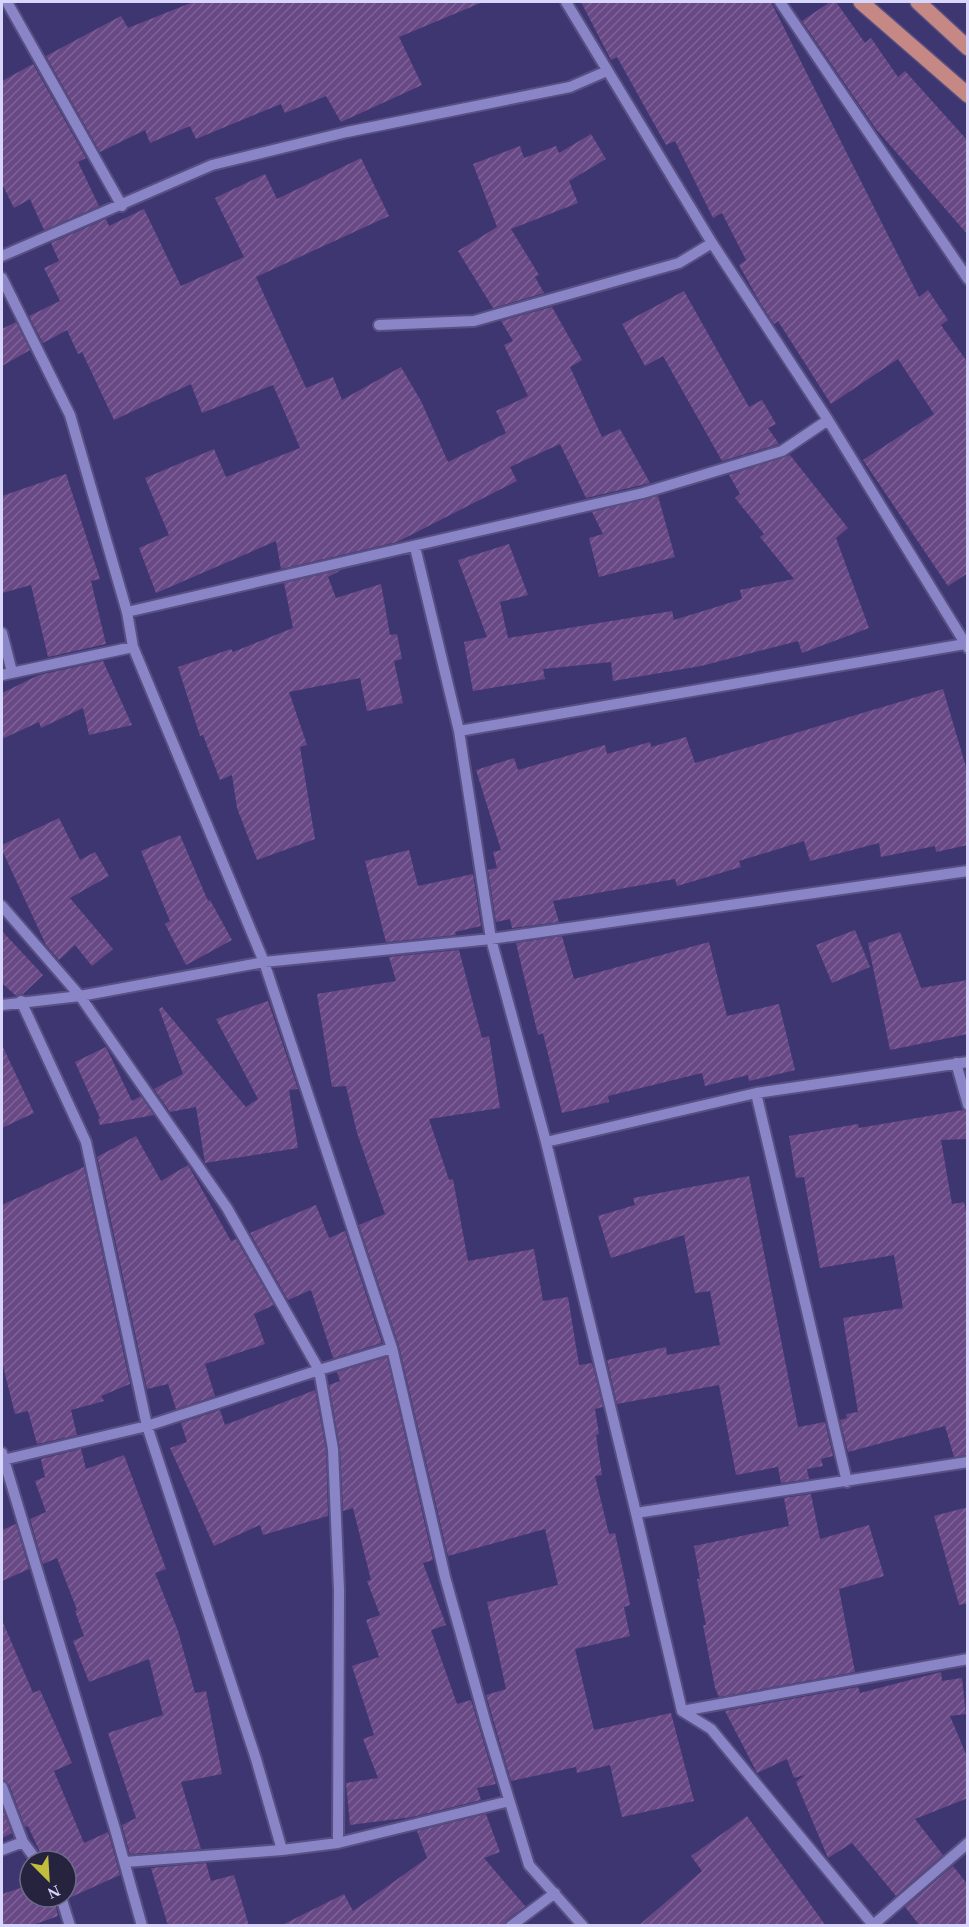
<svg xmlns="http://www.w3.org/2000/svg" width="969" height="1927" viewBox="0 0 969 1927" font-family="Georgia,serif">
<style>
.building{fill:url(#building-hatch)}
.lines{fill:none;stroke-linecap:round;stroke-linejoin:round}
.minor-casing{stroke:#584f82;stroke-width:14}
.major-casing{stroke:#584f82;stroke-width:18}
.minor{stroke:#8a85c7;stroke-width:10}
.major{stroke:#c58884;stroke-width:15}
</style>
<defs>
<pattern id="building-hatch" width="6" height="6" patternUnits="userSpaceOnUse" patternTransform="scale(1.5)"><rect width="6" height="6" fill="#694886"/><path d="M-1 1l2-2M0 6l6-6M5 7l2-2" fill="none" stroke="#7e6298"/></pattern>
</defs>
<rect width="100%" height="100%" fill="#3e3671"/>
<path class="building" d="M193 2H483L399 37 422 85 341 122 326 96 285 113 281 104 196 139 190 126 150 143 145 130 100 152 46 56 121 16 128 28Z
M581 2H771L919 297 928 290 948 320 941 325 968 363V573L948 586 863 460 934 414 898 359 831 404 778 321 774 324 759 301 739 265 746 260 722 213 713 218 675 141 666 145 617 57 611 60Z
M830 2H836L865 43 871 38 898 77 905 71 968 141V235L876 129 802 21Z
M33 64 86 158 78 162 99 206 44 230 30 199 14 208 2 184V81Z
M591 134 606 159 569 181 578 203 511 229 539 275 535 277 544 293 493 308 458 251 497 227 473 164 520 146 524 158 556 146 559 153Z
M361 158 389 216 256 277 306 388 333 377 342 400 401 367 421 401 448 462 506 433 496 411 528 396 504 345 513 341 501 321 552 307 582 360 570 367 602 437 620 429 650 483 586 498 560 444 510 467 517 481 397 542 281 569 276 541 156 593 139 548 169 535 145 478 214 449 226 477 300 448 273 385 202 413 191 384 114 420 82 352 78 354 67 330 43 343 29 316 60 301 44 268 59 261 51 243 106 219 109 226 144 209 181 286 244 257 215 198 265 174 277 199Z
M684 291 749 407 762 400 776 424 768 428 779 444 722 461 663 356 645 366 622 324Z
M16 322 30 350 2 366V329Z
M790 455 848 528 836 538 869 628 802 653 798 641 701 666 613 681 611 662 543 669 545 679 473 691 464 642 487 637 458 560 509 544 528 595 500 602 508 638 672 611 674 620 742 599 740 590 794 579 760 537 764 534 735 498 740 494 729 475Z
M66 474 100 579 91 581 106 644 48 657 31 585 2 593V496Z
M658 496 675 557 599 577 589 538 603 534 592 512Z
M341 570 328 577 336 598 381 584 390 635 397 634 402 659 394 661 403 703 367 711 360 678 289 692 307 745 300 747 315 839 257 860 237 808 232 775 220 780 203 735 200 736 178 667 231 649 233 652 293 628 284 583Z
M103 661 132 725 89 735 83 708 41 728 39 722 2 739V693L39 675Z
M943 689 968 774V845L936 852 935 846 881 857 879 843 810 861 804 841 739 861 741 867 677 886 675 879 553 901 559 922 512 928 510 919 496 922 488 870 497 868 493 852 501 850 476 770 514 758 518 770 605 745 607 754 650 742 651 747 686 737 695 763Z
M59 818 80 860 95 852 109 876 70 898 113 949 92 966 75 945 59 960 46 945 2 850V845Z
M180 835 208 901 210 900 232 940 186 965 165 924 170 921 141 851Z
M409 850 418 886 473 874 481 926 455 932 456 935 386 942 365 861Z
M855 930 870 967 832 983 816 945Z
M2 931 43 975 23 994 16 996 2 983Z
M900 932 921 988 968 980V1034L890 1050 868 943Z
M562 936 574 979 709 942 727 1016 779 1004 795 1070 749 1081 748 1075 705 1086 702 1073 608 1096 609 1102 562 1113 543 1033 538 1035 516 943Z
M459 950 482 1038 489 1036 500 1108 429 1119 449 1180 453 1179 468 1261 534 1249 543 1301 568 1297 579 1365 592 1363 603 1407 595 1409 599 1434 596 1435 602 1475 595 1476 609 1534 615 1533 624 1575 630 1605 624 1607 630 1636 575 1649 594 1730 671 1713 694 1801 622 1817 610 1765 577 1773 576 1767 511 1781 486 1695 506 1689 487 1602 558 1585 545 1529 448 1556 399 1346 359 1225 385 1214 357 1133 346 1086 332 1087 317 994 396 981 389 957Z
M268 1001 298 1089 289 1090 298 1148 205 1163 196 1107 170 1112 154 1089 183 1074 159 1009 162 1007 246 1107 258 1099 216 1019Z
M2 1045 34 1113 2 1128Z
M106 1047 132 1101 141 1096 154 1115 100 1125 98 1120 100 1118 75 1062Z
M963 1110 968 1112V1139L941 1140 952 1204 964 1202 968 1221V1455L954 1457 945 1426 848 1452 840 1420 847 1418 846 1414 858 1412 843 1318 903 1308 894 1255 820 1268 804 1177 796 1178 789 1136 858 1124 859 1128Z
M136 1136 161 1181 188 1165 231 1241 236 1239 274 1305 254 1314 265 1344 205 1364 215 1396 176 1409 168 1384 147 1389 98 1160 97 1157Z
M84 1167 130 1384 101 1396 104 1401 71 1410 77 1435 37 1444 28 1411 15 1414 2 1362V1205Z
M749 1176 798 1427 825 1422 833 1456 821 1459 823 1466 807 1469 809 1479 781 1483 778 1467 736 1475 719 1385 617 1404 607 1360 666 1347 667 1355 720 1345 710 1291 695 1293 684 1235 611 1258 598 1216 635 1205 633 1198Z
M316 1205 329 1238 345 1231 382 1343 333 1358 311 1290 288 1300 250 1233Z
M387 1357 433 1560 423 1563 446 1625 431 1630 457 1704 471 1700 496 1784 477 1788 481 1800 412 1817 350 1825 346 1783 378 1778 363 1739 374 1735 352 1666 379 1657 366 1620 380 1615 367 1581 371 1580 353 1508 343 1511 340 1448 329 1385 340 1381 337 1372Z
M315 1390 326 1450 328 1516 263 1535 260 1525 214 1546 170 1448 187 1442 181 1423 220 1410 225 1425Z
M81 1449 86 1469 124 1455 166 1569 155 1573 178 1631 195 1693 206 1691 222 1774 181 1782 201 1849 130 1854 122 1825 136 1818 108 1733 163 1715 149 1659 89 1682 73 1641 84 1636 75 1611 77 1610 57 1558 43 1564 30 1519 46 1512 35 1481 45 1477 41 1459Z
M811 1494 820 1539 869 1525 884 1576 839 1589 855 1672 719 1697 715 1688 703 1625H706L697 1579H700L694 1546 789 1526 784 1498Z
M968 1507V1603L959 1605 934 1516Z
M16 1524 29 1569 2 1581V1530Z
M2 1620 33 1693 40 1690 72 1763 54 1771 84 1843 108 1832 120 1875 69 1898 66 1892V1861H44L28 1826 25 1827 9 1784 2 1780Z
M941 1672 942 1681 962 1678 966 1714 950 1716 968 1759V1798L915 1819 943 1855 896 1896 852 1843 828 1858 796 1782 805 1775 794 1778 787 1759 757 1773 725 1711 858 1687 860 1693Z
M2 1807 12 1833 2 1838Z
M486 1814 500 1852 484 1858 525 1906 507 1920 504 1926H280L344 1894 353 1911 427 1858 417 1831Z
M747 1816 826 1926H638L702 1871 691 1856Z
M206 1863 211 1881 234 1875 249 1926H168L151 1868Z
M953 1866 968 1885V1926H920L905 1907Z
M30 1885V1897H54L58 1916 30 1926H2V1894Z"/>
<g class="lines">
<defs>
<path id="minor" d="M7 2 122 206
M566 2 712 243 828 420 968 648
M780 2 968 279
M2 256 212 165 347 132 570 87 607 71
M2 278 70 415 127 612 133 647 264 962 392 1348 445 1577 486 1724 529 1865 583 1926
M379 325 474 321 679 263 712 243
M415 547 459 731 491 939 546 1142 636 1513 682 1711 711 1729 873 1925
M127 612 643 493 782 451 828 420
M2 633 12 672
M2 675 133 647
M459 731 965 644
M2 906 80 996 227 1208 319 1370 147 1426 3 1460
M21 1001 86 1142 147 1426 256 1759 282 1850 338 1843 509 1801
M2 1005 80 996 264 962 491 939 968 871
M956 1063 968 1105
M756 1093 847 1482
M546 1142 756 1093 968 1062
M2 1453 115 1829 142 1926
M636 1513 968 1462
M682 1711 968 1659
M2 1787 23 1842 37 1861
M338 1843 339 1590 333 1449 319 1370 392 1348
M2 1850 23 1842
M125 1862 282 1850
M61 1897 70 1926
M511 1926 555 1893
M872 1926 968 1843"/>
<path id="major" d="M861 2 968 95
M918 2 968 48"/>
</defs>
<use href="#minor" class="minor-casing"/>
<use href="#major" class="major-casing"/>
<use href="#minor" class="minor"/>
<use href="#major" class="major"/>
</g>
<rect width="969" height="1927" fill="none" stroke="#d7d6fa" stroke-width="6"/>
<g transform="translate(48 1879) rotate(156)"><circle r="28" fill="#25233e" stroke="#6c6b89" stroke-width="1.5"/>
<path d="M0-4.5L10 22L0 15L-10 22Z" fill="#c2bd3f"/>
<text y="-9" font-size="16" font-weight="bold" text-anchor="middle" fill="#d7d6fa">N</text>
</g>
</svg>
